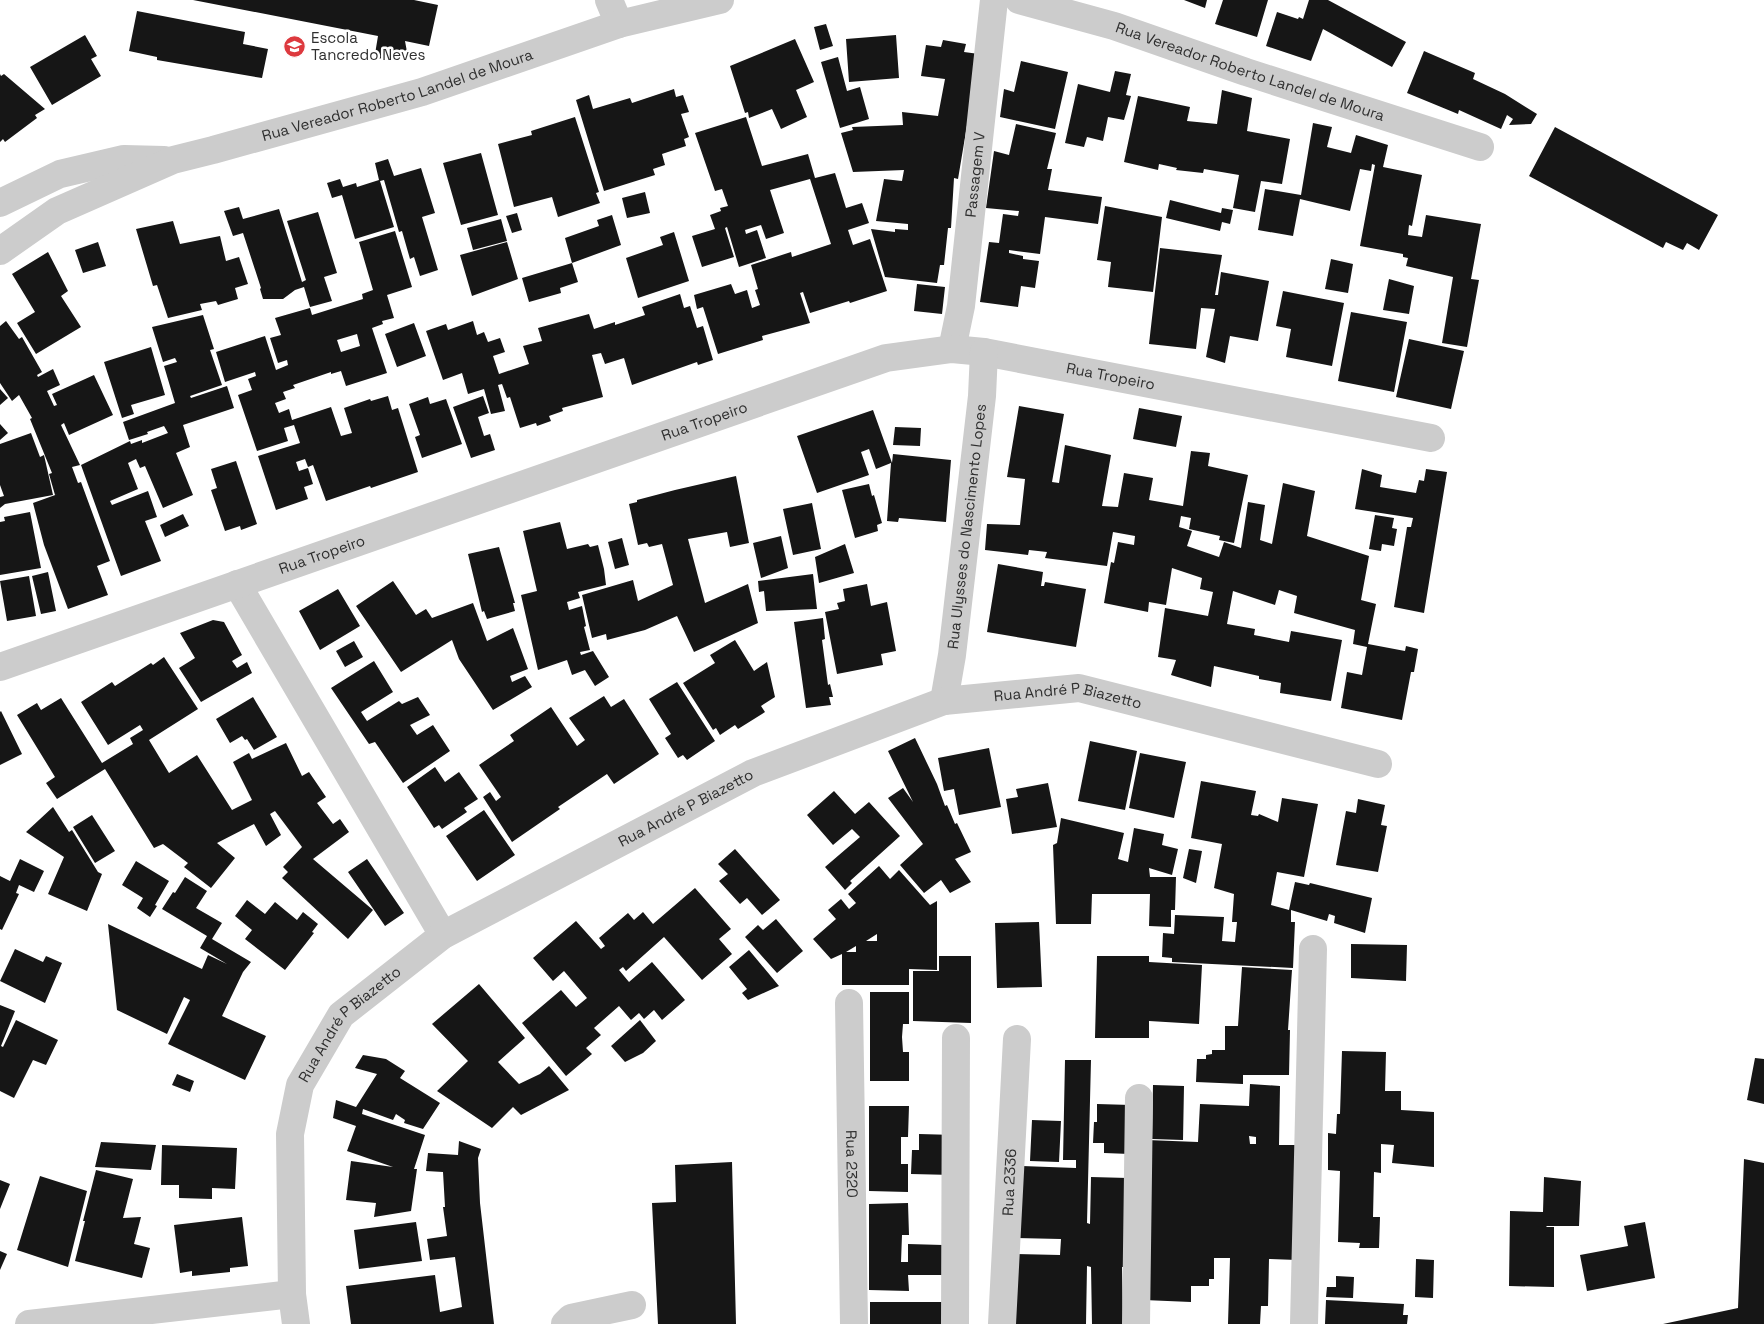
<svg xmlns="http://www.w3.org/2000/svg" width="1764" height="1324" viewBox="0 0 1764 1324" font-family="'Space Grotesk',sans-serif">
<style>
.building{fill:#161616;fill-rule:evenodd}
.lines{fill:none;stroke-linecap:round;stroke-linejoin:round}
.minor{stroke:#ccc;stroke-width:28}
.labels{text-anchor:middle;stroke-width:5;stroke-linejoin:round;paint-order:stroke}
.poi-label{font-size:15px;fill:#2f2f2f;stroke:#fff;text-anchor:start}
.street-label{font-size:15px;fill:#2f2f2f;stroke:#fff}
</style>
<rect width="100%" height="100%" fill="#fff"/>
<path class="building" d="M193 0H414L438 5 429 46 405 41 407 52 374 60 378 36Z
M1184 0H1207L1205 8Z
M1223 0H1268L1257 37 1215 24Z
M1309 0H1328L1406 42 1392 67 1323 29 1311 61 1266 46 1277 12 1298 19 1299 17 1303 19Z
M137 11 245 32 243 44 268 49 262 78 157 60V57L129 51Z
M826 24 833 46 820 50 814 27Z
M85 35 97 56 91 59 101 76 52 105 30 67Z
M896 35 899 78 849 82 846 39Z
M795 39 814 82 796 90 807 117 781 129 772 109 749 118 748 112 745 113 730 66Z
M943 40 966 44 964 52 979 54 958 179 954 178 951 228H948L944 265H940L937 283 885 277 871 229 895 232V229L908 230V224L876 221 884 179 902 181 904 170 853 172 841 133 853 130 852 127 903 125 902 112 938 116 945 79 921 76 926 45 941 47Z
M1424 51 1475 73 1473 79 1505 94 1537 114 1531 124 1509 125 1513 119 1507 115 1501 129 1459 110 1458 114 1407 93Z
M838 57 847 91 860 87 869 119 840 128 821 62Z
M1021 61 1068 72 1055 129 1000 117 1004 89 1014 92Z
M1115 71 1131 74 1126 95 1131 96 1124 120 1108 117 1103 141 1087 137 1084 147 1065 143 1078 84 1110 92Z
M0 74 1 76 4 74 45 109 35 115 37 118 5 142 3 139 0 142Z
M674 89 676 97 683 95 689 112 681 114 689 137 684 139 686 146 662 154 665 165 653 169 655 175 604 191 576 100 589 95 593 109 630 98 632 103Z
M1222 90 1252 98 1247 131 1290 139 1282 184 1261 181 1255 212 1233 208 1239 175 1204 169 1203 173 1176 170 1177 168 1159 164 1158 170 1124 162 1138 96 1190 107 1187 121 1217 124Z
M575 117 599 192 596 193 600 203 558 217 552 197 514 207 498 144 532 135 531 131Z
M746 117 762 166 808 154 815 178 835 173 846 208 862 203 869 223 848 230 853 245 870 239 887 291 850 303 849 301 810 313 803 292 800 293 810 323 762 336 763 340 718 354 703 307 697 309 694 295 731 284 735 294 747 290 752 308 760 305 755 290 758 289 751 265 791 252 792 257 831 244 810 179 770 190 784 233 766 239 761 225 745 230 746 234 757 230 766 258 739 267 727 227 725 228 734 257 702 267 692 236 715 229 710 215 721 211 720 208 728 206 722 189 715 191 695 133Z
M1313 123 1332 127 1327 147 1351 153 1356 135 1388 145 1383 167 1422 175 1412 226 1409 225 1408 235 1422 237 1426 215 1481 224 1471 279 1479 280 1467 347 1442 343 1453 277 1406 266 1408 258 1403 257V254L1360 246 1375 165 1372 164 1371 171 1360 169 1350 211 1300 199 1293 236 1258 230 1265 189 1301 195Z
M1016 124 1056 133 1047 169H1052L1048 190 1102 197 1098 224 1045 217 1040 254 1009 250V253L1023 256V259L1039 261 1035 288 1021 286 1018 307 980 302 989 242 999 243 1003 214 1018 216 1019 211 986 208 994 151 1009 155Z
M1555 127 1718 215 1699 250 1687 243 1683 250 1666 242 1663 248 1529 176Z
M481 153 498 215 461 225 443 163Z
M388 159 394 176 421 168 435 213 422 217 438 270 420 276 414 257 410 259 402 231 399 232 384 180 380 181 394 227 355 239 342 195 332 198 327 183 340 179 343 187 356 183 357 187 379 180 375 163Z
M645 192 650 213 627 218 622 198Z
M1170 200 1221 213 1222 208 1233 210 1230 224 1222 222 1220 231 1166 218Z
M1105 206 1162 217 1153 292 1108 287 1111 262 1097 260Z
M239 207 243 219 279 209 302 282 306 280 287 221 318 212 337 273 324 277 332 301 310 307 304 287 295 290 283 299H263L260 289 261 288 243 233 233 236 224 211Z
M517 213 522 230 512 233 506 216Z
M612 215 621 245 572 263 565 238 599 226 597 220Z
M501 219 507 241 473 250 467 228Z
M173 221 180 244 220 236 226 261 239 257 248 284 235 288 238 299 218 305 216 301 200 304 202 310 168 318 157 285 153 286 136 229Z
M395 231 412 287 387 295 394 318 382 321 383 324 372 328 387 373 346 386 341 371 331 374V372L293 385 295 388 283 392 286 399 275 403 279 413 289 409 292 420 331 407 341 436 352 433 344 408 370 399 371 401 388 396 392 410 398 408 418 472 371 488 370 486 326 501 313 465 308 467 305 459 296 462 299 471 308 468 313 484 304 487 308 499 276 510 258 456 300 443 294 425 284 428 288 441 257 451 238 395 252 390 248 379 256 376 255 372 225 382 216 352 265 336 276 370 288 365 287 360 278 363 270 338 281 335 275 318 310 308 312 315 363 299 362 294 373 290 359 242ZM357 334 360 346 341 352 337 340Z
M674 232 689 281 638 298 626 258 663 245 660 237Z
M98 242 106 266 83 273 75 250Z
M507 242 518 279 472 296 460 255Z
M1160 248 1222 255 1215 295H1218L1221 272 1269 281 1258 341 1230 336 1225 363 1206 357 1215 309 1201 308 1196 349 1149 344Z
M48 252 68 291 61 296 81 327 36 354 17 323 35 312 12 274Z
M1331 259 1353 264 1348 293 1325 289Z
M572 263 578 282 560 288 561 293 529 302 522 278Z
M1389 279 1414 286 1409 314 1383 310Z
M917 284 945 287 942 314 914 311Z
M1283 291 1344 303 1332 366 1286 357 1291 329 1276 326Z
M680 294 684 308 690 306 697 328 703 326 713 360 698 365 697 362 632 385 624 358 605 364 601 353 592 355 603 397 562 408 563 411 549 416 551 421 537 426 536 423 520 428 510 397 507 398 502 384 498 385 505 411 491 414 484 389 468 394 462 373 443 380 426 331 446 324 448 330 473 321 477 335 484 332 488 342 500 338 505 352 493 356 499 374 529 364 523 346 542 341 538 328 589 314 594 329 615 322V325L645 315 642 307Z
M1351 312 1407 322 1394 392 1338 381Z
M203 315 214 349 210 350 222 385 190 396 191 398 227 386 234 408 183 425 190 447 176 453 193 495 163 508 145 466 140 468 136 459 128 463 138 489 110 501 112 505 148 491 157 517 145 521 161 561 121 576 81 465 130 441 131 444 142 440V443L168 433 164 426 147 432 148 434 129 440 123 422 175 403 164 366 177 362 175 358 163 362 152 327Z
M6 321 19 339 22 337 42 372 37 375 38 377 53 369 60 385 47 391 54 406 57 405 52 394 94 375 113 415 69 435 64 423 61 425 80 465 72 467 78 483 81 482 110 561 97 566 108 595 68 609 44 545 33 503 58 494 55 495 49 474 52 473 30 419 32 418 19 395 12 401 0 383V326Z
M414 323 426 356 397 367 385 334Z
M1409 339 1464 351 1451 409 1396 397Z
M151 347 165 395 131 405 134 414 122 418 104 362Z
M0 389 8 398 0 405Z
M483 396 489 413 478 417 484 436 490 434 495 450 471 458 453 407Z
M428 397 430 404 446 399 462 444 422 458 415 437 420 435 409 404Z
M1019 406 1064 414 1052 482 1059 483 1065 445 1111 455 1102 506 1118 507 1124 473 1153 478 1149 500 1183 506 1191 451 1210 453 1208 466 1248 475 1234 543 1219 540 1220 536 1189 529 1191 518 1181 516 1179 527 1192 531 1187 546 1219 557 1224 542 1241 548 1248 502 1265 505 1260 540 1272 544 1283 483 1315 491 1307 536 1369 556 1361 600 1376 604 1368 644 1405 651 1406 646 1418 649 1414 672H1411L1402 720 1341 708 1347 672 1362 675 1367 647 1353 644 1355 630 1294 613 1297 596 1279 590 1275 605 1233 591 1227 624 1255 629 1254 635 1289 642 1291 631 1342 640 1331 701 1280 693 1281 683 1259 679V676L1214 666 1211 687 1171 675 1176 660 1158 657 1165 608 1208 616 1213 592 1200 589 1202 578 1172 568 1166 605 1149 602 1148 612 1104 603 1111 562 1114 563 1118 542 1134 545 1135 536 1113 532 1107 566 1045 558 1047 552 1029 550 1028 555 985 550 987 524 1020 525 1025 479 1007 477Z
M1139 408 1182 416 1176 447 1133 439Z
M873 410 892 463 893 454 951 460 946 522 899 518 898 522 887 521 891 463 876 469 869 449 861 452 869 475 817 493 797 436Z
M0 424 8 433 0 440Z
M895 427 921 428 920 446 893 445Z
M31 433 40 457 44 455 53 495 5 504 0 508V497L4 496 0 485V444Z
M236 461 257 524 241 530 240 526 225 531 211 490 217 488 211 469Z
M1362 469 1382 475 1380 487 1416 493 1419 480 1424 481 1426 469 1447 472 1424 613 1394 607 1407 527H1411L1413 518 1355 509Z
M736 476 749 543 730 547 727 532 688 539 705 603 748 584 758 623 694 652 677 616 645 630 607 640 606 634 592 638 582 595 633 580 638 601 673 585 662 544 649 547 647 543 638 545 629 504 637 502V500L675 490Z
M869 484 872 496 874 495 882 523 877 525 878 531 855 538 842 490Z
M812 503 821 549 793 555 783 509Z
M30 512 41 568 0 575V522L5 521 4 517Z
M183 514 189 526 165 537 160 525Z
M1375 515 1394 518 1392 528 1397 529 1394 546 1382 544 1381 551 1369 549Z
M560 522 567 549 588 544 590 547 598 545 604 569 606 585 578 592 580 598 567 602 569 610 582 606 586 626 584 627 590 650 580 652 581 655 593 651 609 677 595 686 585 670 572 675 567 660 538 670 521 595 537 591 523 531Z
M781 536 788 568 761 578 753 543Z
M622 538 629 565 615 569 608 542Z
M845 544 854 573 819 583 815 557Z
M499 547 515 603H513L515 611 487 619 484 611 482 612 468 554Z
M998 564 1043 572 1041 586H1044L1045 582 1086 589 1076 647 987 632Z
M48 572 56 611 41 614 32 576Z
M813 574 817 609 766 611 764 591 759 592 758 581Z
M29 576 36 616 7 621 0 581Z
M393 581 416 615 426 609 432 618 473 603 487 641 513 628 528 669 510 676 512 682 525 676 532 687 493 710 459 659 452 640 401 672 356 606Z
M867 584 871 606 887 602 896 651 881 654 883 665 837 674 825 612 839 609 837 603 845 601 843 589Z
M338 589 360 626 320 650 299 611Z
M823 618 825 639 822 640 828 685 830 684 833 697H829L831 705 806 708 794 622Z
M213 620 224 622 242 655 232 661 237 668 247 662 252 673 201 702 179 668 195 658 180 633Z
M735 640 754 671 767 662 775 697 761 706 765 712 738 729 735 725 720 735 716 728 713 730 683 683 715 663 710 655Z
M354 641 363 657 345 667 336 651Z
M164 657 198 709 149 740 169 773 197 755 232 810 252 800 233 762 249 753 252 759 286 743 302 776 309 772 326 797 317 803 333 824 340 819 349 832 313 859 373 910 348 939 282 878 288 872 283 867 302 847 275 811 270 814 281 835 266 846 254 824 217 843 235 858 211 888 184 867 188 863 163 844 154 848 105 769 57 799 46 783 55 777 17 715 37 703 41 710 61 698 102 763 133 744 130 738 143 730 140 725 108 745 81 702 112 682 115 686 151 663 153 665Z
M374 661 393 692 361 712 367 721 399 701 402 704 418 697 430 715 410 725 417 735 433 725 450 751 403 783 375 742 369 744 331 688Z
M677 682 715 741 687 760 683 755 678 758 665 738 671 734 649 699Z
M604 696 611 707 624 699 659 754 614 784 607 774 558 807 560 809 512 842 483 797 490 792 496 801 501 797 479 765 514 741 510 735 551 707 577 746 585 740 569 718Z
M253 697 277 737 254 750 247 739 245 740 242 736 230 743 216 719Z
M1 711 22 754 0 765V712Z
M915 738 937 784 945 806 947 805 955 824 957 823 971 852 955 859 971 882 950 893 941 880 924 893 900 865 923 844 888 798 903 788 913 802 888 751Z
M1090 741 1137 751 1125 810 1078 801Z
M989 748 1001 807 959 815 954 789 944 791 938 758Z
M1140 753 1186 762 1174 818 1129 808Z
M435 767 445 782 459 772 478 799 464 808 467 812 442 829 439 825 434 828 407 787Z
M1201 781 1256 791 1251 815 1258 816 1259 814 1278 822 1282 798 1318 804 1304 877 1277 872 1271 905 1289 910 1295 882 1309 885 1310 883 1372 898 1365 933 1334 923 1335 916 1329 914 1327 921 1291 910V922H1295L1293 968 1172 962V958L1162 957 1163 933 1174 934 1175 915 1224 917 1222 941 1235 942 1237 922H1232L1234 894 1214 888 1222 844 1191 838Z
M1048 783 1057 827 1012 834 1006 799 1018 797 1016 789Z
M834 791 855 814 869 802 900 836 850 881 852 883 845 890 825 867 860 837 852 829 833 845 807 815Z
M1358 799 1385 805 1381 825 1387 826 1378 872 1336 865 1346 811 1356 813Z
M53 807 69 832 72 830 98 872 102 874 87 911 48 894 64 857 26 832Z
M484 810 515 855 477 881 446 836Z
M92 815 115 851 95 863 73 827Z
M1061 818 1124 833 1118 859 1128 862 1134 828 1164 834 1162 845 1178 849 1172 875 1149 868 1150 877H1176L1175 910H1171V927L1149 926 1150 894H1092L1091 924H1056L1053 845 1057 843Z
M735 849 780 900 762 915 747 898 740 904 719 881 728 874 718 864Z
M1189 849 1202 851 1196 883 1183 878Z
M20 859 44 871 34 892 19 885 16 893 19 894 2 930 0 929V876L10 881Z
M367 859 404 913 385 926 348 872Z
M136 861 169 881 155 905 157 906 150 917 137 908 143 898 122 885Z
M879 866 890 879 899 870 930 905 937 901V970L909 969V985H842V954L831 959 813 939 836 919 828 910 841 899 849 909 856 903 848 894ZM877 934V941H866ZM856 946V952H846Z
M185 877 207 891 196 908 222 923 212 939 251 962 243 972 222 1016 266 1036 245 1080 168 1044 190 1000 184 997 167 1034 117 1010 108 924 202 969 208 955 227 964 200 948 207 936 162 909 173 892 175 893Z
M695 888 731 929 719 939 732 954 702 980 664 937 626 971 623 967 619 970 629 982 652 962 685 1000 662 1020 654 1010 644 1019 639 1013 631 1020 619 1006 594 1028 601 1035 586 1048 592 1054 566 1076 522 1023 561 990 576 1007 587 998 564 971 553 981 533 958 576 921 601 949 605 946 599 938 628 913 634 920 643 912 653 924Z
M247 900 265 914 275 902 297 920 303 912 318 924 312 932 314 933 285 970 245 939 252 930 235 916Z
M776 919 803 951 777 973 745 937 758 925 763 930Z
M1039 922 1042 987 997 988 995 923Z
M1351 944 1407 945 1406 981 1351 978Z
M15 949 43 962 46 956 62 963 45 1003 0 981Z
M749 950 779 986 748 1000 742 993 747 989 729 967Z
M939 956H971V1023L913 1021V971H939Z
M1097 956H1149V962L1202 965 1199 1024 1149 1021V1038H1095Z
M1242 967 1292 970 1288 1030H1290L1289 1075H1243V1084L1196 1082 1197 1059H1206V1055L1212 1054V1050H1225V1026H1238Z
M479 984 525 1038 498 1062 519 1084 540 1074 549 1066 569 1090 521 1115 513 1107 492 1128 437 1091 468 1061 432 1024Z
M870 992H909V1024H903L902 1037 903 1052H909V1081H870Z
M0 1005 15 1011 1 1046 3 1047 16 1020 58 1040 46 1065 33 1060 14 1098 0 1091Z
M640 1020 656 1041 643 1053 625 1062 611 1046Z
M1342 1051 1386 1052 1385 1091H1401V1110L1434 1112V1167L1392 1163 1394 1145 1381 1144V1173L1374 1172 1373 1217H1380L1379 1248H1359L1360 1243 1338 1242 1340 1171 1328 1170V1133L1336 1134 1337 1114H1340Z
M363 1055 386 1059 405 1071 400 1078 440 1103 423 1129 404 1123 405 1120 396 1114 393 1120 363 1109 362 1114 425 1135 414 1169H417L411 1211 374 1217 376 1203 346 1200 351 1161 393 1167 347 1151 356 1126 333 1118 336 1100 356 1107 377 1074 355 1068Z
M1755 1058 1764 1059V1104L1747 1100Z
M1065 1060H1091L1087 1223 1090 1224 1091 1177 1128 1178 1127 1267H1122L1123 1324H1092L1091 1267 1087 1266 1086 1324H1005L1014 1254 1060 1255 1061 1239 1014 1238 1022 1166 1076 1168V1160H1063Z
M177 1074 194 1081 190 1092 172 1085Z
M1250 1084 1280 1086 1279 1145H1299L1297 1260 1269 1259 1268 1306H1261L1260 1324H1228L1230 1258H1214V1279H1209V1286H1191V1302L1144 1300 1147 1140 1198 1142 1200 1104 1249 1106ZM1249 1136 1256 1137V1144H1250Z
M1153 1085 1184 1086 1183 1140 1152 1139Z
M1097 1104 1131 1105 1130 1154 1104 1153V1143H1093L1094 1122H1097Z
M869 1106H909L908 1137H901V1164H908V1192L869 1191Z
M1032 1120 1061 1121 1059 1162 1030 1161Z
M919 1134 955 1135 953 1175 911 1174 912 1150H919Z
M459 1141 481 1149 478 1158 480 1203 494 1324H351L346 1286 435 1275 440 1312 462 1307 455 1257 430 1260 427 1239 447 1236 443 1207H445L443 1172 426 1171 428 1153 458 1155Z
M101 1142 156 1145 151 1170 95 1167Z
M162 1145 237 1148 235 1189 212 1188V1199L179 1198V1185H161Z
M1744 1159 1764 1163V1324H1663L1738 1308Z
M732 1162 736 1324H658L652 1203 676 1202 675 1165Z
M96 1170 133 1179 123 1218 141 1217 134 1244 150 1248 142 1278 75 1261 85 1221H83Z
M40 1176 87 1191 68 1267 17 1250Z
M1544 1177 1581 1181 1579 1226H1546L1547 1227H1554V1287L1509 1286 1510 1211 1543 1212Z
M0 1180 10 1184 0 1209Z
M908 1203 909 1235H902L901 1262H908V1244L943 1245V1275H908L909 1291 869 1290V1204Z
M242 1217 248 1266 230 1268V1272L192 1276V1271L180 1273 174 1225Z
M416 1222 422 1261 359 1269 354 1230Z
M1645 1222 1655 1278 1587 1291 1580 1255 1628 1246 1624 1226Z
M0 1251 7 1254 0 1270Z
M1416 1259 1434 1260 1433 1298 1415 1297Z
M1336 1276 1354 1277 1353 1298 1326 1297 1327 1287H1336Z
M1326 1300 1404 1304 1403 1315H1408L1407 1324H1325Z
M870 1302H945V1324H870Z"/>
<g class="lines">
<g class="minor">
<path d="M609 0 619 24"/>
<path id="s1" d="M1019 0 1114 26 1246 72 1480 147"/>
<path d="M0 203 60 174 124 159 164 160"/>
<path id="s2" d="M0 251 57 211 173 160 213 150 422 92 619 24 720 0"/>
<path id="s3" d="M952 349 961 306 994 0"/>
<path d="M237 584 443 935"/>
<path id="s4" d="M0 667 886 358 952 349 984 352 1431 438"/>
<path id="s5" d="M944 701 952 655 982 396 984 352"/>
<path id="s6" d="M849 1003 854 1324"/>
<path d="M29 1324 292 1294"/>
<path id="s7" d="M296 1324 292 1294 290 1134 300 1085 341 1015 443 935 753 773 944 701 1079 688 1378 764"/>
<path d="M565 1324 571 1318 632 1305"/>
<path d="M955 1324 956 1038"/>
<path id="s8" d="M1002 1324 1017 1039"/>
<path d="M1136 1324 1139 1098"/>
<path d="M1304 1324 1313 949"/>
</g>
</g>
<defs>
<symbol id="school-disc" viewBox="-11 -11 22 22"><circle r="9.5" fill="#dd393e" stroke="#fff"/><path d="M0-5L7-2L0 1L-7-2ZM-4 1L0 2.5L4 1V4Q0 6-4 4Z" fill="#fff"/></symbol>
</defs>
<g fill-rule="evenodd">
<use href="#school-disc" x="282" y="34" width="25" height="25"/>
</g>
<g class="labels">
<g class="poi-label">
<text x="311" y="43">Escola<tspan x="311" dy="17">Tancredo Neves</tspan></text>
</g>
<g class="street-label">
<text dy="5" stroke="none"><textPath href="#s1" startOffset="242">Rua Vereador Roberto Landel de Moura</textPath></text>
<text dy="5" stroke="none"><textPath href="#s2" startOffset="430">Rua Vereador Roberto Landel de Moura</textPath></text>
<text dy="5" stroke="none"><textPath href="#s3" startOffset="176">Passagem V</textPath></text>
<text dy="5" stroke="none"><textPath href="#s4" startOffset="1166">Rua Tropeiro</textPath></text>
<text dy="5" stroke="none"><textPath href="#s4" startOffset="746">Rua Tropeiro</textPath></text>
<text dy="5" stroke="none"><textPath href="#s5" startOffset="176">Rua Ulysses do Nascimento Lopes</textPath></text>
<text dy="5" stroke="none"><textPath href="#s4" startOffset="341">Rua Tropeiro</textPath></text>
<text dy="5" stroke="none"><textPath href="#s7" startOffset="1130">Rua André P Biazetto</textPath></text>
<text dy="5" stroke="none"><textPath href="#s7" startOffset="725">Rua André P Biazetto</textPath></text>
<text dy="5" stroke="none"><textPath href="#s7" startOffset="320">Rua André P Biazetto</textPath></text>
<text dy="5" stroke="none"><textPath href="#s6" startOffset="161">Rua 2320</textPath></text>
<text dy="5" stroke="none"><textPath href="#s8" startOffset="142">Rua 2336</textPath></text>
</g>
</g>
</svg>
